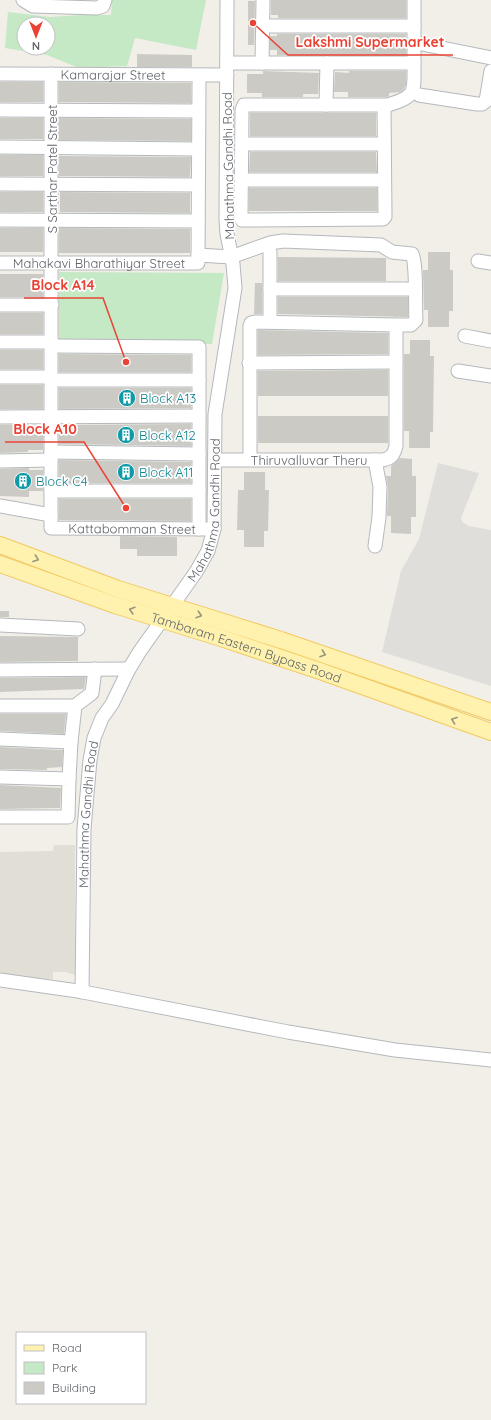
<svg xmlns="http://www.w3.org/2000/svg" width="491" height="1420" viewBox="0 0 491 1420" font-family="Quicksand,sans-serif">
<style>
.industrial{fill:#e0deda}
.education{fill:#e1ded6}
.green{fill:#c5e8c5;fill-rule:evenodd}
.building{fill:#cccac5}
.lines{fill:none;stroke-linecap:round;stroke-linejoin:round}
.minor-casing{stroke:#b5b8bc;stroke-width:15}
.major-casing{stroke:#f2c960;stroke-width:18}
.minor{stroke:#fff;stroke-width:13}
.major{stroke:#fff2af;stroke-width:16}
.oneway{stroke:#979581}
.labels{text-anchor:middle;stroke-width:3.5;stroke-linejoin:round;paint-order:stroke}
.street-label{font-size:13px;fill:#5f6368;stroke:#fff}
.culture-label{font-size:13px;fill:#0d838f;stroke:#fff;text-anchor:start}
.leader{fill:none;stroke:#ea4335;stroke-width:1.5}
.callout-dot{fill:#ea4335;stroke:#fff;stroke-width:1.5}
.callout-label{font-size:14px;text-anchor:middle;font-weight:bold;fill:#ea4335;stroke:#fff;stroke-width:3.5;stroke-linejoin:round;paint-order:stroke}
</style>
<rect width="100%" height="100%" fill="#f1efe8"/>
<path class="industrial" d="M438 463 479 473 461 518 462 522 469 526 491 530V686L382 652 401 571 419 539Z"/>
<path class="education" d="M54 845H75V975L66 972H53V979L18 977 0 974V852L53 851Z"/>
<path class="green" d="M112 0H206L196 50 135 38 127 66 79 68 47 55 5 48 8 12 50 17 82 15H111ZM24 24H48V48H24Z
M59 272 224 273 212 344 59 343Z"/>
<path class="building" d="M271 0H406V18H278V15H271Z
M248 1H255L254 45H248Z
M277 34H406V55H277V50H270V36H277Z
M137 54 192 55V67H137Z
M263 71 319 73 318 94H303V97H262V93H247V74H263Z
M349 71H406V85L403 90 400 92 389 93V96L387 97H348V92H334L335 72 349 73Z
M0 82H43V102H0Z
M59 82 191 83V103L59 102Z
M250 113H376V136H250Z
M0 118H43V139H0Z
M59 118 191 119V141L59 140Z
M250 152H376L377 172H249Z
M0 155H43V176H0Z
M59 156 191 157 190 177 59 176Z
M249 188H377V211H249Z
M0 192H43V212H0Z
M60 192 190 193V213L60 212Z
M0 228H43V252H0Z
M59 228 190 229V253H59Z
M428 252H450V270H453V311H449V327H428V310H424L423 270H428Z
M278 257 386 258V281H278Z
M0 274H43V297H0Z
M255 283H262V314H254Z
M278 297H408V317L278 314Z
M0 313H43V334H0Z
M258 330 388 333V354L258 355Z
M410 340H430V356H434L433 432H430V448H409V431H404V354H410Z
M0 350H43V369H0Z
M59 354 191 355V372H59Z
M388 370V396H258V371Z
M0 385H43V409H0Z
M59 388H191V408L59 409Z
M258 416H388V443H258Z
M191 424V446L59 444V425Z
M0 425H29V429H43V450H28V452L0 453Z
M400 458 412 459V476H416V517H411V534L391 533V516H387L388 487 386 476H391V466Z
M59 460 191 462V483H59Z
M29 468V470H43V491H29V497L0 496V469Z
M244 472H265V490H269L268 531H264V547H244V530H237L238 490H244Z
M59 499H191V521L59 520Z
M120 536 177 537V556H137V549H120Z
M0 611H9V617H0Z
M0 636 78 637V661L0 662Z
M86 677 84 689 0 692V678Z
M0 714H66L64 734 0 731Z
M0 747 63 750 62 767 47 768V770L0 769Z
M0 785 61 788 60 808 0 809Z"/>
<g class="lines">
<defs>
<g id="minor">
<path d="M23 0 33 6 97 8 103 6 105 0"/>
<path d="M263 26H414"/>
<path d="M422 44 491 58"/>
<path d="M227 63H414C414 92 417 96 388 105H244L242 110 241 218 242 220 383 219 385 217 384 105"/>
<path d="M262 63 263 0"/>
<path d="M414 63V0"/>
<path id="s1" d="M0 74 227 75"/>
<path id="s2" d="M51 74V528L214 529"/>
<path d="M419 95 477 104H482L486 101 491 71"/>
<path d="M326 105 327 63"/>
<path d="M0 110 198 111"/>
<path d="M242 144H384"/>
<path d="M0 147 198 149"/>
<path d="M242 180H384"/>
<path d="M0 184 198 185"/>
<path d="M0 220 198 221"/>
<path d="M198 255 231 257 270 243 283 241 381 245 392 252 412 254C417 264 415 307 416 320L411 325H396"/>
<path d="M478 261 491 263"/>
<path id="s3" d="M0 263H198L199 83"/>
<path d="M270 289H415"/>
<path d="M0 305H52"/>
<path d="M270 322V252"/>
<path d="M465 336 491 341"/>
<path d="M0 342H52"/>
<path d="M52 346 199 347V529"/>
<path d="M249 363 396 362"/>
<path d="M458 371 491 376"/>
<path d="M0 377H52"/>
<path d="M52 380H199"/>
<path d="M0 417 199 416"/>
<path d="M51 452 199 454"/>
<path id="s4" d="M215 460H383C392 458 394 454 396 446V325L255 322 251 323 250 326V459"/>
<path d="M375 460 380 487 379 517 375 546"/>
<path d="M0 461 51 460"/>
<path d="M51 491H199"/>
<path d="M0 506 51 515"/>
<path d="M0 625 78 629"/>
<path d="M0 670 129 669"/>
<path d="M0 706H75L71 742 0 739"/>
<path d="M75 706 92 693 95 669"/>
<path d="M0 777 69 779 68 817H0"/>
<path d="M69 779 71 742"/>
<path d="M0 980 78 991 288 1032 395 1050 491 1060"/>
<path id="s5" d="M82 992 84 829 90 760 94 738 102 718 112 704 129 669 140 651 196 572 208 551 214 529 215 414 235 288 233 264 227 234 226 219 227 0"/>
</g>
<g id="major">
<path d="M0 545 118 589 281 640 491 712"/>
<path id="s6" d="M0 564 115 605 221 638 320 671 491 732"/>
</g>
</defs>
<use href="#minor" class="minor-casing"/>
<use href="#major" class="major-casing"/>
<use href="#minor" class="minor"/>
<use href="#major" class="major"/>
</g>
<defs><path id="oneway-chevron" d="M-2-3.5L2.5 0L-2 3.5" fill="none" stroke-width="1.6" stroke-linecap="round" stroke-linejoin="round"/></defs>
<g class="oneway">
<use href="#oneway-chevron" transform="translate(36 559) rotate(20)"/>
<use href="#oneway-chevron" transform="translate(132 610) rotate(-163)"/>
<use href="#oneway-chevron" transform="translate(199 615) rotate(18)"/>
<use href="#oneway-chevron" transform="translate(323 654) rotate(19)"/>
<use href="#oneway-chevron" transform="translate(454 720) rotate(-160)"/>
</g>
<defs>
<symbol id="building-disc" viewBox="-11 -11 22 22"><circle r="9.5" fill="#0f9aa8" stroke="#fff"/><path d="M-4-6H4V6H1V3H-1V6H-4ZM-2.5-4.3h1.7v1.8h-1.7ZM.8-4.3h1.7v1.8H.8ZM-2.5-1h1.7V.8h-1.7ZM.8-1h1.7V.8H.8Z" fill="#fff"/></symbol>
</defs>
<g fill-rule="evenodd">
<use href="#building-disc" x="117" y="388" width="20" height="20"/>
<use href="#building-disc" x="116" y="425" width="20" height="20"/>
<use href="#building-disc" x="116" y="462" width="20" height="20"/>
<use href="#building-disc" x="13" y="471" width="20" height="20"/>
</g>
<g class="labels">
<g class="street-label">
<text dy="5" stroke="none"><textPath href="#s1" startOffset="113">Kamarajar Street</textPath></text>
<text transform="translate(228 166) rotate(-91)" y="5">Mahathma Gandhi Road</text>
<text transform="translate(52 169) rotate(-90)" y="5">S Sarthar Patel Street</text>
<text dy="5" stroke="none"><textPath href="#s3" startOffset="99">Mahakavi Bharathiyar Street</textPath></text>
<text dy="5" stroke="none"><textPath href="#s4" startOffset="94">Thiruvalluvar Theru</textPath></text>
<text dy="5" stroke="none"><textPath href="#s5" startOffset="514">Mahathma Gandhi Road</textPath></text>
<text dy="5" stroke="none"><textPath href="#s2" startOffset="535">Kattabomman Street</textPath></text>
<text dy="5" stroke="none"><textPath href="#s6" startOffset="260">Tambaram Eastern Bypass Road</textPath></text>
<text dy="5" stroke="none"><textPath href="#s5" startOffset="178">Mahathma Gandhi Road</textPath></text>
</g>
<g class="culture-label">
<text x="140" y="403">Block A13</text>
<text x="139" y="440">Block A12</text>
<text x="139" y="477">Block A11</text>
<text x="36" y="486">Block C4</text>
</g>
</g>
<path class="leader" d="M253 23L288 55H453M126 362L103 298H24M126 508L84 442H5"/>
<g class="callout-dot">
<circle cx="253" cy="23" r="4"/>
<circle cx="126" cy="362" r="4"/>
<circle cx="126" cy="508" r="4"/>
</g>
<g class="callout-label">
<text x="370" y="47">Lakshmi Supermarket</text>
<text x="63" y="290">Block A14</text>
<text x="45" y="434">Block A10</text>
</g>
<rect x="16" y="1332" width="130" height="72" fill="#ffffff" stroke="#bfc1c3"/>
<rect x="24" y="1345" width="20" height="6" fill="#fff2af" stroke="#bfc1c3"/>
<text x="52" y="1352" font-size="12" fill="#5f6368">Road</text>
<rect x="24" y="1362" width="20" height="12" fill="#c5e8c5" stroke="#bfc1c3"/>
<text x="52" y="1372" font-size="12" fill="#5f6368">Park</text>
<rect x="24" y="1382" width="20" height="12" fill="#cccac5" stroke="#bfc1c3"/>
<text x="52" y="1392" font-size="12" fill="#5f6368">Building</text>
<g transform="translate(36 36) rotate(180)"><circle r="19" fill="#ffffff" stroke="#bfc1c3"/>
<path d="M0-3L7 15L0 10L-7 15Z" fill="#ea4335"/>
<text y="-6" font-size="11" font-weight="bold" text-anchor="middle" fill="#5f6368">N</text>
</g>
</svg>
